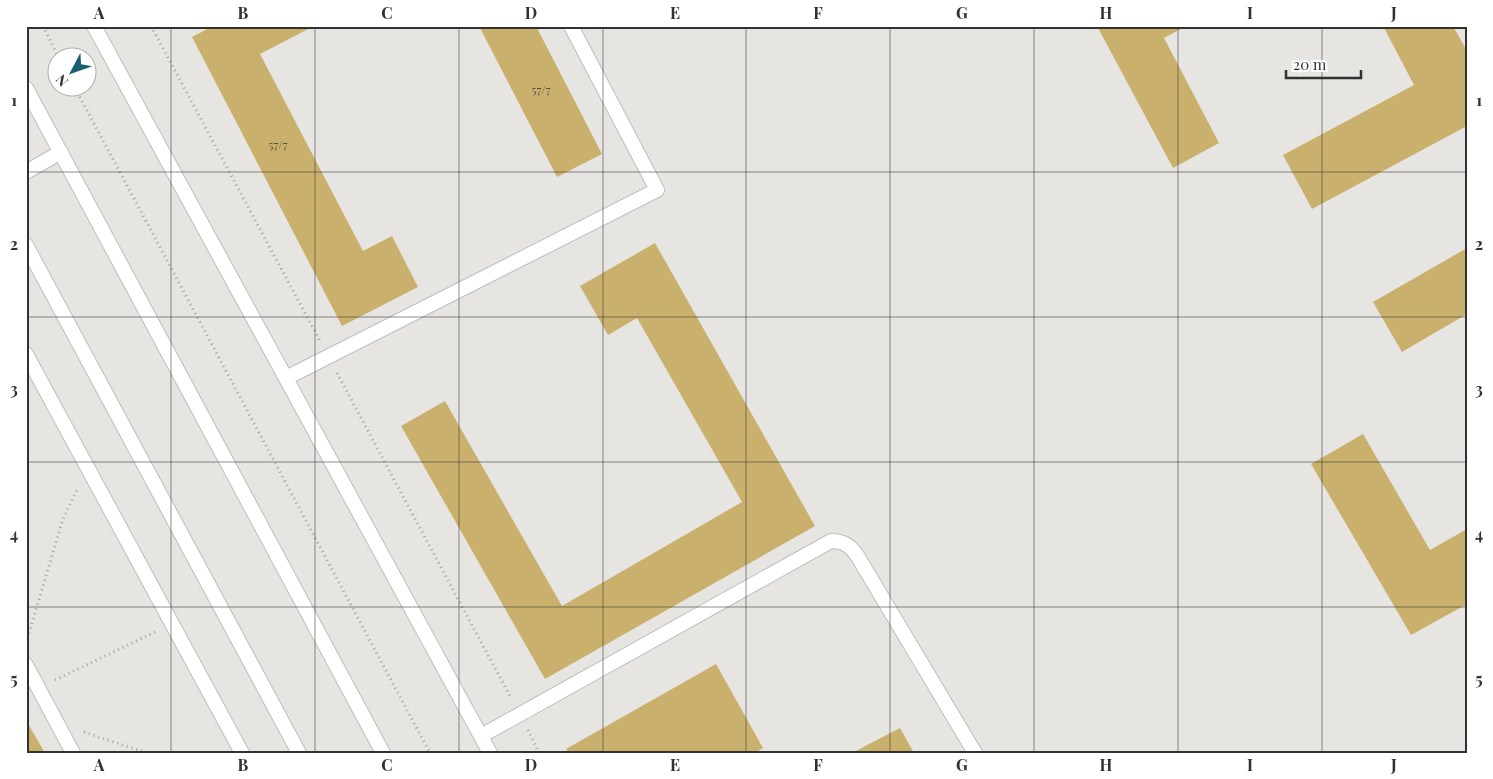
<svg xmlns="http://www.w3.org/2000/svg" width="1493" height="779" viewBox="0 0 1493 779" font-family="'Playfair Display',serif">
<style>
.building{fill:#c9b16d}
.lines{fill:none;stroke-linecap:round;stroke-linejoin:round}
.lane-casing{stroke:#c0beba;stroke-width:16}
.path{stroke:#a1a09e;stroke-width:3;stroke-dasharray:1 4;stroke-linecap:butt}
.lane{stroke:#fff;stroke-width:14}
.grid{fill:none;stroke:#323130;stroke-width:1;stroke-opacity:0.55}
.labels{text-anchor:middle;stroke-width:5;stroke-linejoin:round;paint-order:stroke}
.number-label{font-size:12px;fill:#58513f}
.neatline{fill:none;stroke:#323130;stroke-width:2}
.grid-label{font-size:16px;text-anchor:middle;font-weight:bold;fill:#323130}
</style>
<rect width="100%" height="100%" fill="#e7e5e2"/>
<path class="building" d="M213 26H314L260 54 363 251 392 236 418 287 342 326 192 37Z
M479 26H536L602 154 557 177Z
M1097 26H1186L1164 38 1219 143 1173 168Z
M1383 26H1453L1467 51V126L1312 209 1283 155 1414 85Z
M655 243 815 526 545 679 401 426 445 401 562 606 742 502 637 318 608 335 580 286Z
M1467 248V314L1402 352 1373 302Z
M1363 434 1430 550 1467 529V604L1411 635 1311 464Z
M716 664 763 748 755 753H569L566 749Z
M26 720 45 753H26Z
M900 728 914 753H852Z"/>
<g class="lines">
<defs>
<path id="lane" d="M94 26 490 753
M26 88 383 753
M26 172 61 152
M26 245 299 753
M26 354 242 753
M286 378 657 190 571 26
M26 665 73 753
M481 736 831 541C844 541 851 546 858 557L975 753"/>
</defs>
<use href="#lane" class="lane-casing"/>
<path class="path" d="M43 26 59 58
M151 26 320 341
M75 88 430 753
M337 373 511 698
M26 643 63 519 77 490
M55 680 155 632
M528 730 539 753
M84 732 147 753"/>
<use href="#lane" class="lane"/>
</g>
<path class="grid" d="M171 26V753M315 26V753M459 26V753M603 26V753M746 26V753M890 26V753M1034 26V753M1178 26V753M1322 26V753M26 172H1467M26 317H1467M26 462H1467M26 607H1467"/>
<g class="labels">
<g class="number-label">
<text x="541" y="94">57/7</text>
<text x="278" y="149">57/7</text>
</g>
</g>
<rect width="1493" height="779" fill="none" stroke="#ffffff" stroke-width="55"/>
<g transform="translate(72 72) rotate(229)"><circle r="24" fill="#ffffff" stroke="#adadac"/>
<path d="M0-4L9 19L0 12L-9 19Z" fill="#185f70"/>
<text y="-8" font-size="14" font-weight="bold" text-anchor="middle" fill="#323130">N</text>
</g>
<path d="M1286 70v8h75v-8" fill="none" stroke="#323130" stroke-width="2.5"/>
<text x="1293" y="70" font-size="15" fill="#323130" stroke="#ffffff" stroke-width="4" paint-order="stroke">20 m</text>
<rect x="28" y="28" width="1438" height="724" class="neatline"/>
<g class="grid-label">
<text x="99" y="19">A</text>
<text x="243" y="19">B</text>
<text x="387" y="19">C</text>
<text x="531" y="19">D</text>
<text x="675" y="19">E</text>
<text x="818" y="19">F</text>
<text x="962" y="19">G</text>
<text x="1106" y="19">H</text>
<text x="1250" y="19">I</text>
<text x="1394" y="19">J</text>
<text x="14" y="106">1</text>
<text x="1479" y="106">1</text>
<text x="14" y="250">2</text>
<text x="1479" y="250">2</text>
<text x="14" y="395">3</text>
<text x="1479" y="395">3</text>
<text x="14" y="540">4</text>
<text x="1479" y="540">4</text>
<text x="14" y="685">5</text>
<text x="1479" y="685">5</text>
<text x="99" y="771">A</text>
<text x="243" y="771">B</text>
<text x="387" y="771">C</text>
<text x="531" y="771">D</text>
<text x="675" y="771">E</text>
<text x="818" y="771">F</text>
<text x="962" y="771">G</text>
<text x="1106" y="771">H</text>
<text x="1250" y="771">I</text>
<text x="1394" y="771">J</text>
</g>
</svg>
